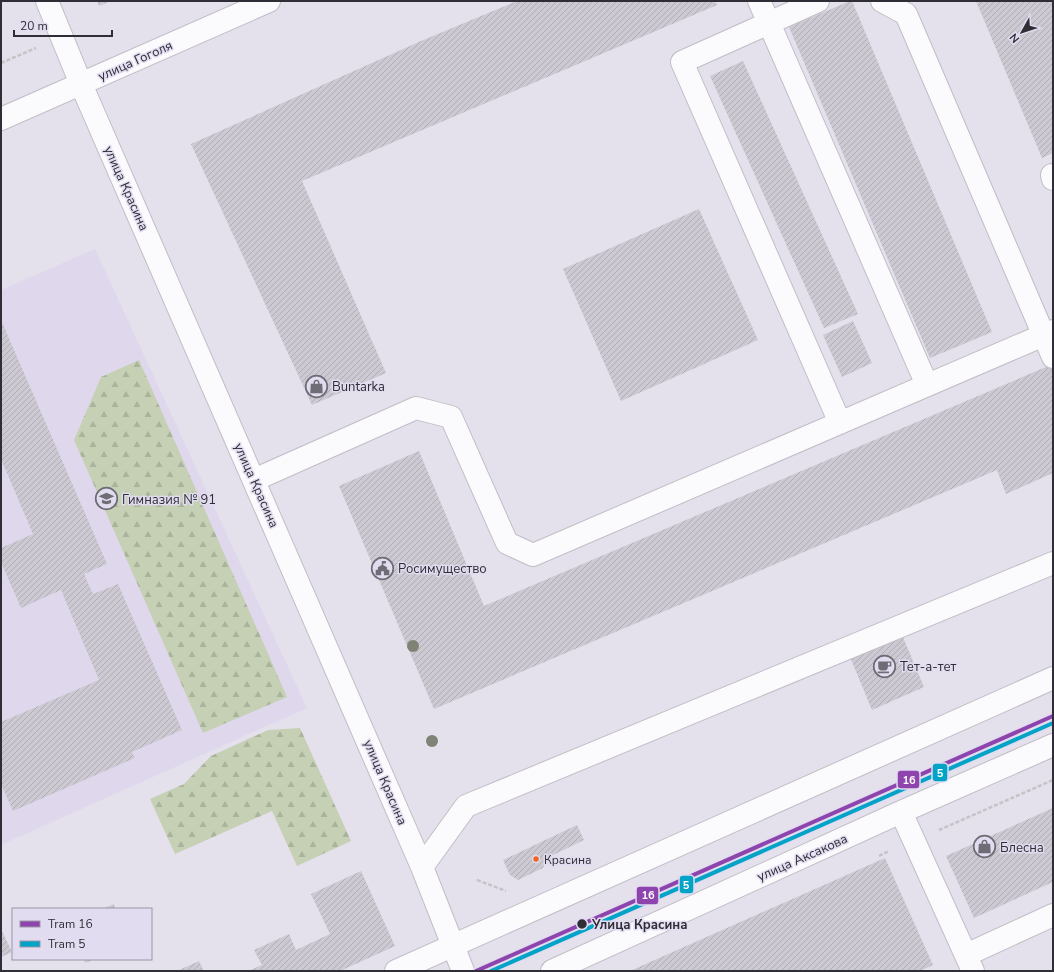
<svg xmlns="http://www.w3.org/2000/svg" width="1054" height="972" viewBox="0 0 1054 972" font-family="'Nunito Sans',sans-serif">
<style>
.built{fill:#dfd8ed}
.forest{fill:url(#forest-firs)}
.building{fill:url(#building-hatch)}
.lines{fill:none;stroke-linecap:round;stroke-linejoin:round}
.minor-casing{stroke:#c1bec7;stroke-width:24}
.path{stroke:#c4c4c7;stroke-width:2.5;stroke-dasharray:4 2;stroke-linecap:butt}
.minor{stroke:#fbfafc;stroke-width:22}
.tram-1-casing{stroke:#e2dcf0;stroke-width:7}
.tram-2-casing{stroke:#e2dcf0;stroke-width:7}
.tram-1{stroke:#8e44ad;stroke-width:4}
.tram-2{stroke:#02a3c6;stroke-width:4}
.tree{fill:#7e8375}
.bus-dot{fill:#f26522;stroke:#e2dcf0;stroke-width:1.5}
.stop-dot{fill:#2f2d35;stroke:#e2dcf0;stroke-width:1.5}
.labels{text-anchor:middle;stroke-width:3;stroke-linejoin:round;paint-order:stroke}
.bus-label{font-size:12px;fill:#2f2d35;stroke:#e2dcf0;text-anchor:start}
.street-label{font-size:13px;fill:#2f2d35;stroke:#e2dcf0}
.poi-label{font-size:13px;fill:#2f2d35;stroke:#e2dcf0;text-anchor:start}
.stop-label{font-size:13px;font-weight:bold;fill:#2f2d35;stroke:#e2dcf0;text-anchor:start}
.line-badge{stroke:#e2dcf0;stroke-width:1.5}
.badge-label{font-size:11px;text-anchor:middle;font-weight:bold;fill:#fff}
</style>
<defs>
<pattern id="forest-firs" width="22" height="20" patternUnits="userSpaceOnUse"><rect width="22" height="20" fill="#c5d0b5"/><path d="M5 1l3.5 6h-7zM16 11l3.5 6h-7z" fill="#aab39c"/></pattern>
<pattern id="building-hatch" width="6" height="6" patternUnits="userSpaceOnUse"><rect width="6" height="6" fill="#ccc9d2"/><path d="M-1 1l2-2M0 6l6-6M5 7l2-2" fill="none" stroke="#b0adb5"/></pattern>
</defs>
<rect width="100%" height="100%" fill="#e4e0ec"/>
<path class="built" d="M95 249 307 708 1 845V290Z"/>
<path class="forest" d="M139 360 287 697 203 733 74 440 101 377Z
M300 728 351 841 297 866 272 811 175 854 150 799 184 784 211 756 268 730Z"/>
<path class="building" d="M97 1H111L99 6Z
M517 1H715L717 5 302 181 386 373 312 405 191 144 421 41Z
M850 1H852L992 332 930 358 789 27Z
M976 1H1053V153L1042 158Z
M743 61 858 314 824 328 710 76Z
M699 209 758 340 621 401 563 269Z
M1 320 107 564 84 574 93 594 118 584 182 730 132 752 135 758 13 811 1 784V722L99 680 61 590 21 608 1 562V548L33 534 1 459Z
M853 321 872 363 842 377 823 335Z
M1053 364V473L1006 494 997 470 434 709 339 486 419 451 484 606Z
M902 635 924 687 872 710 850 657Z
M1053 808V882L974 918 946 856Z
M577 825 584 840 547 858 543 868 518 880 510 875 503 860Z
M885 858 933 965 920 971H630Z
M361 871 395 946 340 971H248L262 965 254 950 289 934 296 950 330 934 311 894Z
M114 904 115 909H102Z
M1 929 12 952 1 957Z
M84 959H95L85 963Z
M199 961 204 971H177Z"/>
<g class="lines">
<defs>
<path id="minor" d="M47 1 81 84 422 867 463 971
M759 1 769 23 682 62 840 423
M818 1 769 23 927 385
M882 1 906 14 1053 357
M1 119 269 1
M1053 175H1052L1053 179
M254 480 416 408 451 417 507 543 533 555 1053 331
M901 812 973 971
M422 867 466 806 1053 563
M966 955 1053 915
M396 971 1053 678
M552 971 901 812 1053 745"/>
</defs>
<use href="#minor" class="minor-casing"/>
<path class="path" d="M1 63 36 48
M939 830 1053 780
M879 856 889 851
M477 880 506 891"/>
<use href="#minor" class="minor"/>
<defs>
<path id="tram-1" d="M476 971 1053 716"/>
<path id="tram-2" d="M491 971 1053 723"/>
</defs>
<use href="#tram-1" class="tram-1-casing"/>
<use href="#tram-2" class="tram-2-casing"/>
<use href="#tram-1" class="tram-1"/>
<use href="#tram-2" class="tram-2"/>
</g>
<g class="tree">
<circle cx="413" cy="646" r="6"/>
<circle cx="432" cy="741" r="6"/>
</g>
<defs>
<symbol id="shop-ring" viewBox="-11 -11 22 22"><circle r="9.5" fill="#e2dcf0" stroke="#6e6c75" stroke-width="1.5"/><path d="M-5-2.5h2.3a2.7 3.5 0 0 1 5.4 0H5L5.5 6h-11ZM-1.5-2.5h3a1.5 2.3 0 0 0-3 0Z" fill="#6e6c75"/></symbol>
<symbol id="school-ring" viewBox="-11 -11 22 22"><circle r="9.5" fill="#e2dcf0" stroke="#6e6c75" stroke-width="1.5"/><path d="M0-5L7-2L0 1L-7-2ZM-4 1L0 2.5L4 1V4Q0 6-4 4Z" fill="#6e6c75"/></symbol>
<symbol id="civic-ring" viewBox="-11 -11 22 22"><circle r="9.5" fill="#e2dcf0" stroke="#6e6c75" stroke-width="1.5"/><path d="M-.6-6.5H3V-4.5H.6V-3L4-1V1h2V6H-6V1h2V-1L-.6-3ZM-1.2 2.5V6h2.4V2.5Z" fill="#6e6c75"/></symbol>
<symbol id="cafe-ring" viewBox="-11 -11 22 22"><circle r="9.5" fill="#e2dcf0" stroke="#6e6c75" stroke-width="1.5"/><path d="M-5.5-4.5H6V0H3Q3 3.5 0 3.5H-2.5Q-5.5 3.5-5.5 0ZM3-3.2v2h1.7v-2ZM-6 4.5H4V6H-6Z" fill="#6e6c75"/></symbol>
</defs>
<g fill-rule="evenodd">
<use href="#shop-ring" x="304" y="374" width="25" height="25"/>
<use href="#school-ring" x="94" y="486" width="25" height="25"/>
<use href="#civic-ring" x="370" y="556" width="25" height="25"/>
<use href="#cafe-ring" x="872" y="654" width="25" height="25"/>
<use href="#shop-ring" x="972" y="834" width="25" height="25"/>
</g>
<circle class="bus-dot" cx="536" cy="859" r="3.5"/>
<circle class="stop-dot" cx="582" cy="924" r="5.5"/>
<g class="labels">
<g class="bus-label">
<text x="544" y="864">Красина</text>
</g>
<g class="street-label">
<text transform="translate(135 60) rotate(-24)" y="5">улица Гоголя</text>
<text transform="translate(127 188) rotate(66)" y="5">улица Красина</text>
<text transform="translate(257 485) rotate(66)" y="5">улица Красина</text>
<text transform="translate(386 782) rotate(67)" y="5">улица Красина</text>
<text transform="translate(802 857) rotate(-24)" y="5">улица Аксакова</text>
</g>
<g class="poi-label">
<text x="332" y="391">Buntarka</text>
<text x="122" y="504">Гимназия № 91</text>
<text x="398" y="573">Росимущество</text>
<text x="900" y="671">Тет-а-тет</text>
<text x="1000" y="852">Блесна</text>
</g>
<g class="stop-label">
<text x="592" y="929">Улица Красина</text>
</g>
</g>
<g class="line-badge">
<rect x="932" y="763" width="16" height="19" rx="4" fill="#02a3c6"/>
<rect x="897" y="770" width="23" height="19" rx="4" fill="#8e44ad"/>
<rect x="679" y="875" width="15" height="19" rx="4" fill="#02a3c6"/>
<rect x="636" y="886" width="23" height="19" rx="4" fill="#8e44ad"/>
</g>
<g class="badge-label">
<text x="940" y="777">5</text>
<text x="909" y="784">16</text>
<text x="686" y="889">5</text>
<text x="648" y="899">16</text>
</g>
<rect width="1054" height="972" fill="none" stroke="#2f2d35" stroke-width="4"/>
<rect x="12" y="908" width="140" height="52" fill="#e2dcf0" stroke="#9a96a5"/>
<rect x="20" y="921" width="20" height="6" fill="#8e44ad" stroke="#9a96a5"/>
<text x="48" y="928" font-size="12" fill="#2f2d35">Tram 16</text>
<rect x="20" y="941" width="20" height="6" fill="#02a3c6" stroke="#9a96a5"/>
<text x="48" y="948" font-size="12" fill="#2f2d35">Tram 5</text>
<g transform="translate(1022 32) rotate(231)" stroke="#e2dcf0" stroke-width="3" paint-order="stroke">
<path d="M0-3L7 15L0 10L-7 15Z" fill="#2f2d35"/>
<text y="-6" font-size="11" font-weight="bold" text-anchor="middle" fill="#2f2d35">N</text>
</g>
<path d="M14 30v6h98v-6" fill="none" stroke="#2f2d35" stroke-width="2"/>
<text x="20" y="30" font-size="12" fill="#2f2d35" stroke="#e2dcf0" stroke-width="3" paint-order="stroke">20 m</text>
</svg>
